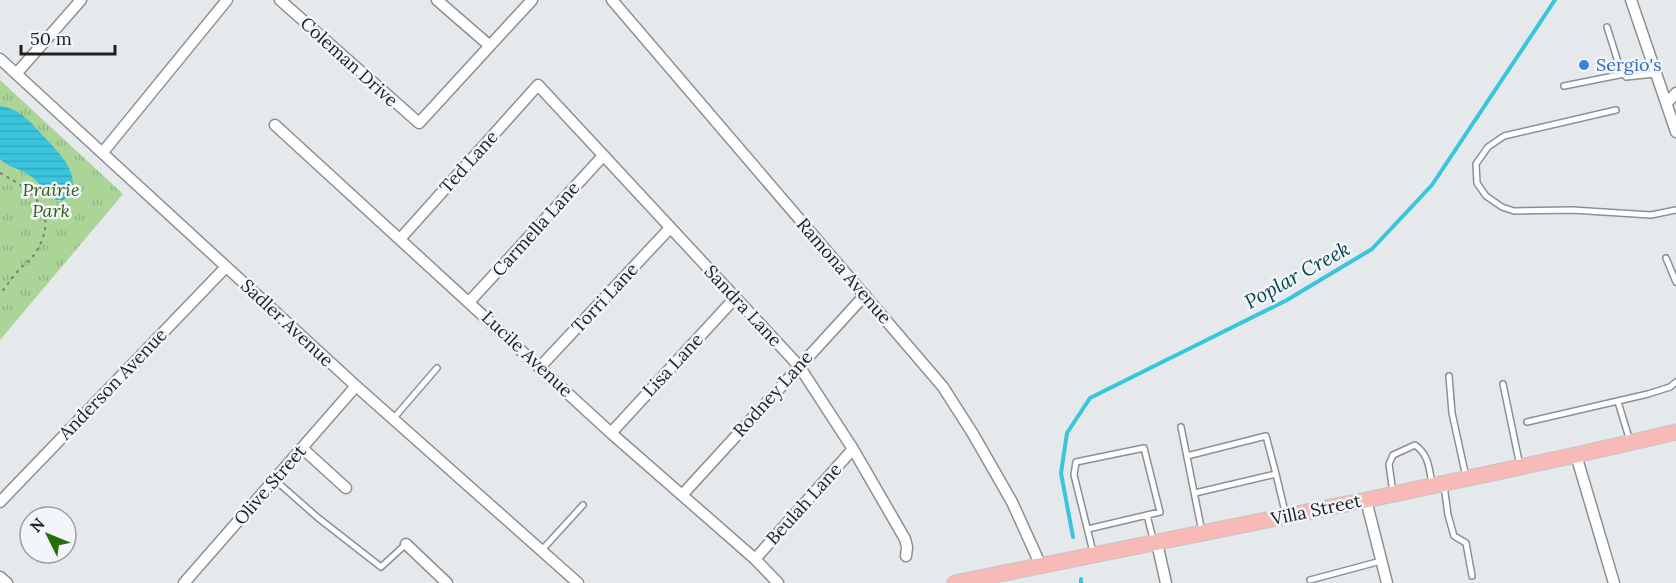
<svg xmlns="http://www.w3.org/2000/svg" width="1676" height="583" viewBox="0 0 1676 583" font-family="Lora,serif">
<style>
.park{fill:url(#park-tufts)}
.water{fill:url(#water-rules)}
.lines{fill:none;stroke-linecap:round;stroke-linejoin:round}
.stream{stroke:#3bc5dd;stroke-width:4}
.lane-casing{stroke:#8d9093;stroke-width:8}
.street-casing{stroke:#8d9093;stroke-width:13}
.primary-casing{stroke:#c5c5c6;stroke-width:17}
.path{stroke:#7b7d7f;stroke-width:2;stroke-dasharray:3 4.5;stroke-linecap:butt}
.lane{stroke:#fff;stroke-width:5}
.street{stroke:#fff;stroke-width:10}
.primary{stroke:#f8bab6;stroke-width:15}
.shop-dot{fill:#3f7fe0;stroke:#f2f6fa;stroke-width:2}
.labels{text-anchor:middle;stroke-width:5;stroke-linejoin:round;paint-order:stroke}
.street-label{font-size:18px;fill:#1f2022;stroke:#f2f6fa}
.shop-label{font-size:18px;fill:#366cbe;stroke:#f2f6fa;text-anchor:start}
.park-label{font-size:18px;font-style:italic;fill:#306012;stroke:#f2f6fa}
.water-label{font-size:20px;font-style:italic;fill:#07454f;stroke:#f2f6fa}
</style>
<defs>
<pattern id="park-tufts" width="24" height="20" patternUnits="userSpaceOnUse" patternTransform="scale(1.5)"><rect width="24" height="20" fill="#aad597"/><path d="M3 7l-1-3M5 7V3M7 7l1-3M15 17l-1-3M17 17v-4M19 17l1-3" fill="none" stroke="#92b782"/></pattern>
<pattern id="water-rules" width="6" height="5" patternUnits="userSpaceOnUse" patternTransform="scale(1.5)"><rect width="6" height="5" fill="#3bc5dd"/><path d="M0 2.5h6" fill="none" stroke="#34a9bd"/></pattern>
</defs>
<rect width="100%" height="100%" fill="#e5e9ec"/>
<path class="park" d="M0 80 123 194 0 340Z"/>
<path class="water" d="M0 106C21 108 34 126 48 141 62 156 86 181 64 200H56C46 191 38 181 26 173 17 168 8 167 0 159Z"/>
<g class="lines">
<path class="stream" d="M1073 537 1061 473 1067 433 1090 398 1287 300 1372 249 1432 185 1555 0
M1081 579V583"/>
<defs>
<path id="lane" d="M1607 27 1619 65 1626 77 1655 74
M1564 86 1624 74
M1616 110 1504 136 1488 147 1476 164 1477 183 1486 196 1502 207 1514 211 1572 210 1651 215 1676 210
M1666 258 1676 282
M1449 376 1452 413 1466 477
M1503 384 1520 466
M1618 402 1630 441
M393 419 437 368
M1527 422 1648 394 1670 387 1676 382
M1181 427 1202 532
M1187 456 1266 436 1276 474 1195 493
M1276 474 1286 516
M274 479 317 517 381 567 406 544
M1444 485 1448 515 1454 536 1466 543 1472 576
M1393 493 1389 464 1393 455 1415 445C1429 455 1429 468 1432 484
M1147 515 1154 543
M1088 529 1160 512 1144 448 1076 462 1074 475 1093 552
M541 551 583 505
M1310 580 1381 561"/>
<path id="street" d="M280 0 419 123 532 0
M437 0 490 46
M612 0 943 387 973 434 1012 502 1041 566
M1631 0 1676 132
M0 59 356 386 578 583
M16 74 81 0
M1667 103 1676 93
M275 125 611 433 755 559 778 583
M103 152 227 0
M400 239 538 85 799 366 853 449 905 539 907 547 906 556
M470 301 603 156
M540 367 670 228
M611 433 735 298
M302 448 346 488
M1576 455 1614 583
M683 494 865 295
M1366 500 1387 583
M0 502 226 267
M1157 543 1166 583
M406 544 447 583
M755 559 853 449
M0 577 7 583
M184 583 356 386"/>
<path id="primary" d="M955 583 1366 500 1576 455 1676 432"/>
</defs>
<use href="#lane" class="lane-casing"/>
<use href="#street" class="street-casing"/>
<use href="#primary" class="primary-casing"/>
<path class="path" d="M0 173C32 190 61 211 36 252 31 260 23 265 17 272 11 279 6 287 0 294"/>
<use href="#lane" class="lane"/>
<use href="#street" class="street"/>
<use href="#primary" class="primary"/>
</g>
<circle class="shop-dot" cx="1584" cy="65" r="6"/>
<g class="labels">
<g class="street-label">
<text transform="translate(349 62) rotate(42)" y="6">Coleman Drive</text>
<text transform="translate(469 162) rotate(-48)" y="6">Ted Lane</text>
<text transform="translate(536 229) rotate(-48)" y="6">Carmella Lane</text>
<text transform="translate(844 271) rotate(49)" y="6">Ramona Avenue</text>
<text transform="translate(605 298) rotate(-47)" y="6">Torri Lane</text>
<text transform="translate(743 306) rotate(47)" y="6">Sandra Lane</text>
<text transform="translate(287 323) rotate(43)" y="6">Sadler Avenue</text>
<text transform="translate(527 354) rotate(43)" y="6">Lucile Avenue</text>
<text transform="translate(673 365) rotate(-47)" y="6">Lisa Lane</text>
<text transform="translate(113 384) rotate(-46)" y="6">Anderson Avenue</text>
<text transform="translate(773 394) rotate(-48)" y="6">Rodney Lane</text>
<text transform="translate(270 485) rotate(-49)" y="6">Olive Street</text>
<text transform="translate(804 504) rotate(-48)" y="6">Beulah Lane</text>
<text transform="translate(1316 510) rotate(-12)" y="6">Villa Street</text>
</g>
<g class="shop-label">
<text x="1596" y="71">Sergio's</text>
</g>
<g class="park-label">
<text x="51" y="196">Prairie<tspan x="51" dy="21">Park</tspan></text>
</g>
<g class="water-label">
<text transform="translate(1297 275) rotate(-29)" y="7">Poplar Creek</text>
</g>
</g>
<g transform="translate(48 535) rotate(313)"><circle r="28" fill="#f2f6fa" stroke="#9ea0a4" stroke-width="1.5"/>
<path d="M0-4.5L10 22L0 15L-10 22Z" fill="#286e0a"/>
<text y="-9" font-size="16" font-weight="bold" text-anchor="middle" fill="#1f2022">N</text>
</g>
<path d="M21 45v9h94v-9" fill="none" stroke="#1f2022" stroke-width="3"/>
<text x="30" y="45" font-size="18" fill="#1f2022" stroke="#f2f6fa" stroke-width="4.5" paint-order="stroke">50 m</text>
</svg>
